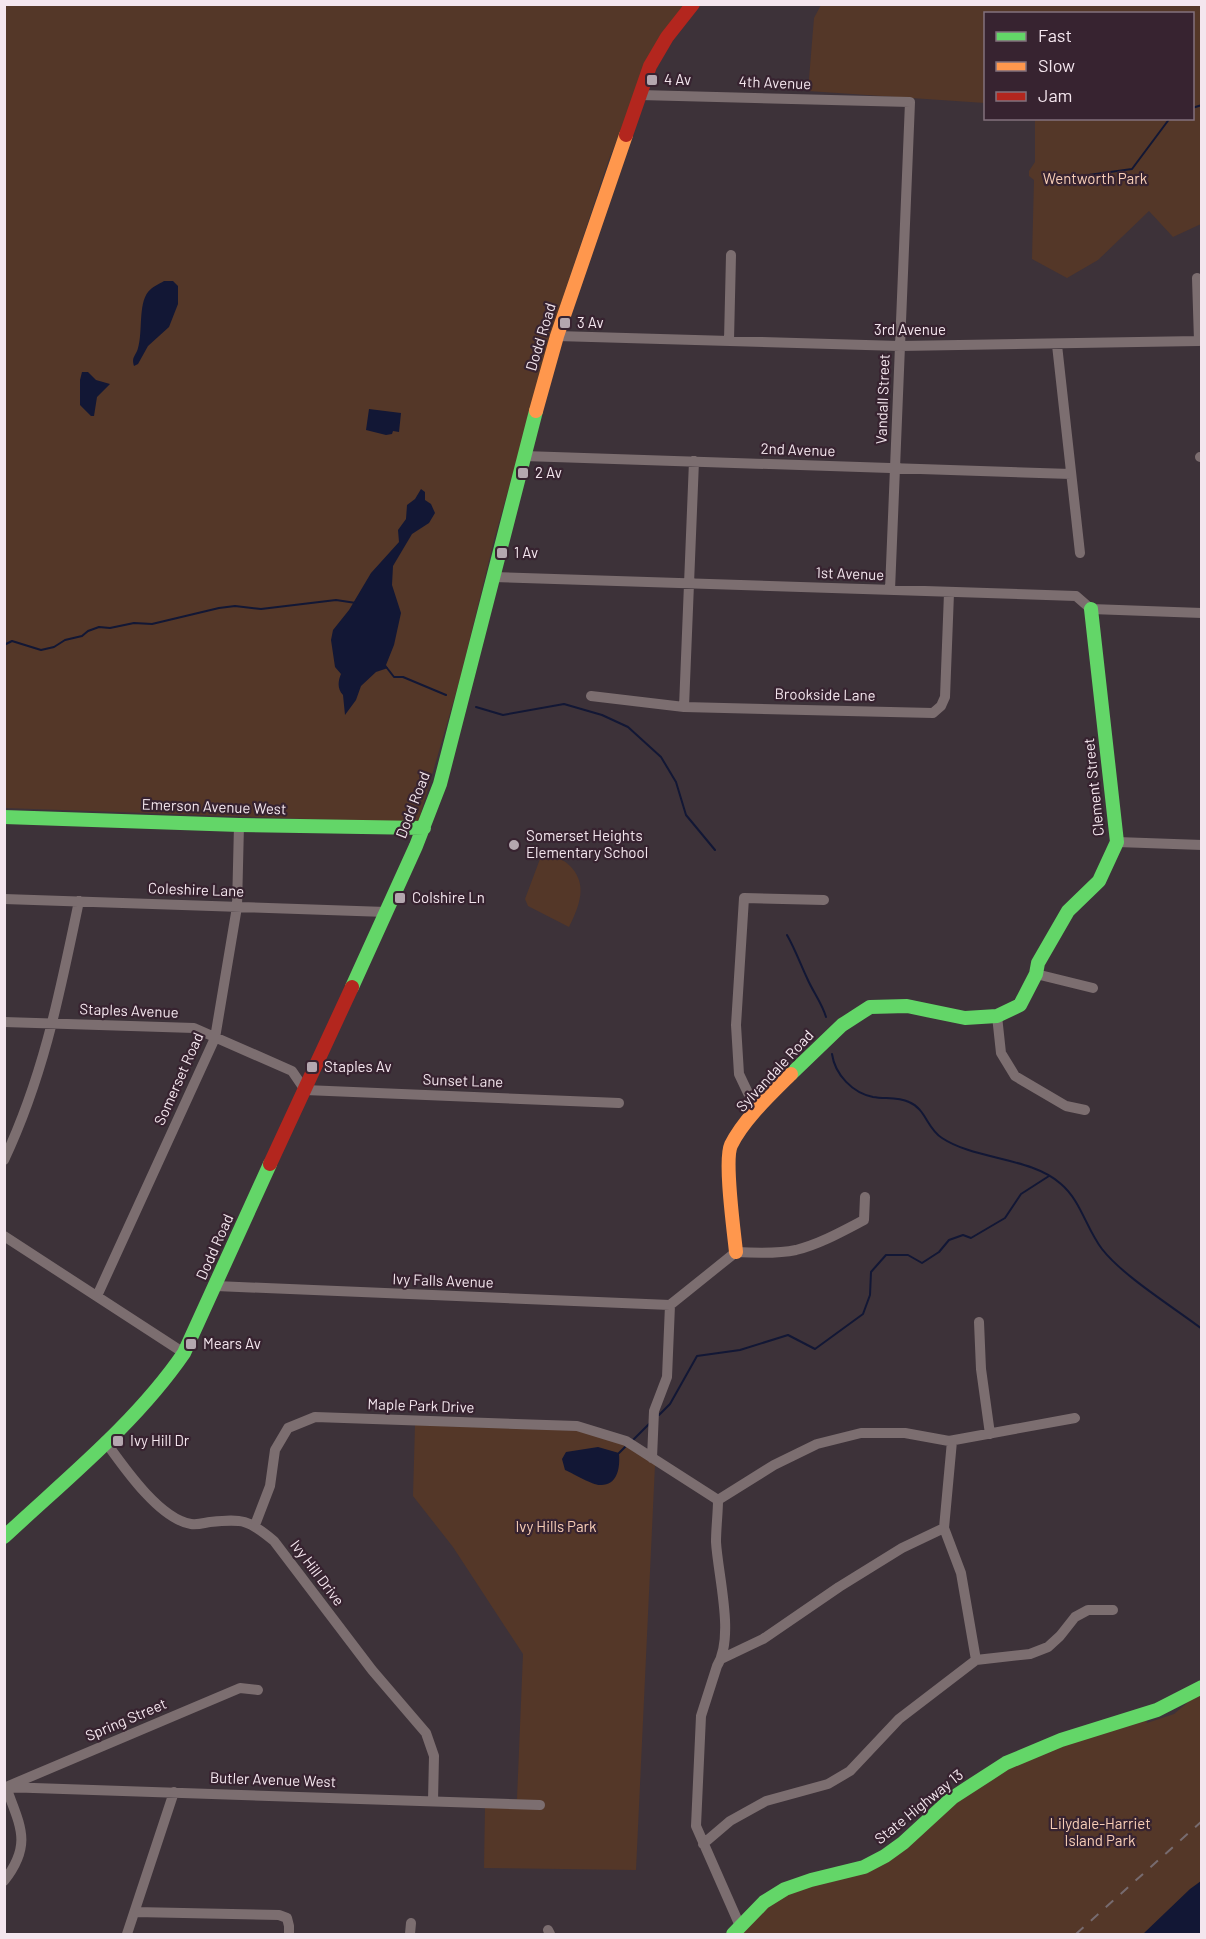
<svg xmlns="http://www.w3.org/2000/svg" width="1206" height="1939" viewBox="0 0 1206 1939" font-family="Barlow,sans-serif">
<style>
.green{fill:#543728}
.water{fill:#121735}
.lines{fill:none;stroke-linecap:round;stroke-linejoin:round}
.stream{stroke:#121735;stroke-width:2}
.street{stroke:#7c6e70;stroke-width:10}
.fast{stroke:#63d668;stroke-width:14}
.slow{stroke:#ff974d;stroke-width:14}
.jam{stroke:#b3261e;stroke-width:14}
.rail{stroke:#776b6f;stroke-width:2;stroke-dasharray:10 10;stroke-linecap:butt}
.poi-dot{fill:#b4a7af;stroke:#372330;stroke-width:2}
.labels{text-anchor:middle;stroke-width:4.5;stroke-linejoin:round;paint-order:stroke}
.poi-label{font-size:15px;fill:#f4e6ee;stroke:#372330;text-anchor:start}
.street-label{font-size:15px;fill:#f4e6ee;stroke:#372330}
.park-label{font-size:15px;fill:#f8ceb7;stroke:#372330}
</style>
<rect width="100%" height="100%" fill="#3d3239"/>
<path class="green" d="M4 5H686L658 41 609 159 562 300 494 540 460 679 418 823 5 808Z
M821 5H1201V224L1173 237 1149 211 1098 260 1067 278 1032 259 1034 180 1029 176V171L1035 162V119L1192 118V14H986L985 103 808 91 814 18Z
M543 851C551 855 563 859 569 865 589 884 579 906 569 927L528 906 525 899Z
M415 1425 588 1431 619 1441 655 1465 636 1870 484 1868 485 1806 517 1799 523 1654 453 1547 413 1496Z
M1201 1691V1934H730L773 1892 883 1862 979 1779 1144 1711 1147 1723 1174 1714Z"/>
<path class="water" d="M164 281H173L178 286V304L169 327 148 346 138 364 134 366C131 357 136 356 138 348 143 332 138 305 148 292 152 287 159 284 164 281Z
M82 372H88L96 380 110 384 97 397 94 416H91L80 405V380Z
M369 409 401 413 399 432 393 431 392 434 386 435 366 430Z
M421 489 425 492V500L431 504 435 513 429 523 412 534 393 566 392 585 401 613 394 645 386 665 388 668 376 672 361 686 356 700 345 715 343 695C337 689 338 681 341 674L335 667 331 640 333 630 349 610 371 573 399 542 398 530 406 519 407 505 415 499Z
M598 1447 619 1453C620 1465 619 1486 600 1485 592 1485 574 1474 565 1470L562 1459 566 1452Z
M1201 1881V1934H1143L1190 1889Z"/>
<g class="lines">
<path class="stream" d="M1192 108 1202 105
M1045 181 1132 169 1170 118
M4 645 12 641 41 650 54 647 65 640 82 636 88 631 99 627 110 628 134 623 152 624 219 608 235 606 261 609 336 600 356 603
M387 668 394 677H403L446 695
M476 707 503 715 564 704 602 715 628 727 661 757 676 782 686 815 715 850
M787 935C795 949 800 963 807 978 813 992 822 1003 826 1017
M832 1054C835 1075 853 1093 873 1097 885 1099 898 1097 909 1102 926 1109 927 1129 942 1138 975 1160 1031 1157 1061 1184 1081 1201 1086 1228 1102 1249 1123 1276 1173 1307 1202 1329
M659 1415 670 1404 697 1356 740 1350 788 1335 815 1349 863 1314 870 1295 871 1272 886 1255H908L922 1263 939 1252 949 1240 963 1235 971 1238 1005 1218 1021 1194 1049 1176
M633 1440 650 1423
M619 1453 626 1446"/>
<path class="street" d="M640 95 910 102 890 590
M557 336 900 346 1199 341 1197 278
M729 340 731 255
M1057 345 1080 553
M524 456 1071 474
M1200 457H1202
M493 577 1076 596 1091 609 1202 613
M591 696 684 707 933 713 941 706 945 697 949 593
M684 707 694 461
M1117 842 1202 845
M4 899 386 912
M1036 974 1093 988
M997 1016 1001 1053 1015 1076 1066 1106 1085 1110
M4 1022 194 1028 292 1071 305 1090 619 1103
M760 1105 748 1093 739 1074 736 1025 744 898 824 900
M4 1160C44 1075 60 992 79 901
M4 1236 184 1353
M216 1286 670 1305
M97 1296 215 1038 237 907 239 825
M979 1322 981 1369 990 1434
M105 1441C123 1466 159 1519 191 1524 197 1525 204 1523 210 1522 243 1519 248 1519 274 1541L372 1670 426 1733 434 1756 433 1801
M949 1441H952L944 1528 961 1573 976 1660
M652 1458 654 1411 667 1377 670 1305 736 1252C755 1253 777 1254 796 1250 820 1244 843 1231 864 1220L865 1197
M718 1500C718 1513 716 1528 716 1542 718 1576 735 1637 717 1666L701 1716 696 1826 740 1926
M718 1500 774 1465 817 1444 861 1433H905L949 1441 1075 1418
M255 1525 270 1486 275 1450 288 1428 315 1417 577 1426 626 1441 718 1500
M721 1659 763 1639 839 1587 902 1548 944 1528
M4 1787 540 1805
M703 1844 730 1821 766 1801 828 1784 850 1771 899 1719 976 1660 1030 1654 1048 1647 1060 1636 1075 1617 1088 1610H1113
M4 1881C33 1844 20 1826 6 1787L240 1688 258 1690
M135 1912 279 1915 287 1918 289 1926V1934
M548 1930 550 1934
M127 1934 174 1792
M410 1934 411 1923"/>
<path class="fast" d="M4 817 239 825 424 828
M352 987 416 846 440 784 536 411
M791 1074 842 1025 870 1007 907 1006 965 1018 997 1016 1020 1005 1036 974 1038 963 1068 911 1099 881 1117 842 1091 609
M4 1537C66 1479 136 1423 184 1353L270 1164
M733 1934 764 1902 785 1889 811 1880 864 1867 885 1856 903 1843 952 1798 1006 1763 1061 1740 1157 1710 1202 1687"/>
<path class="slow" d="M536 411 557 336 626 135
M736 1252C734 1232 724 1160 731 1145 744 1119 771 1094 791 1074"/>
<path class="jam" d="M626 135 650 66 667 37 693 4
M270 1164 352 987"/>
<path class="rail" d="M1076 1934 1202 1821"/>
</g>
<g class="poi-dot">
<rect x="646" y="74" width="12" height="12" rx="3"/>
<rect x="559" y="317" width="12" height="12" rx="3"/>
<rect x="517" y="467" width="12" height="12" rx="3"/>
<rect x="496" y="547" width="12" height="12" rx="3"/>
<circle cx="514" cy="845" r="6"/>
<rect x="394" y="892" width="12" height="12" rx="3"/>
<rect x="306" y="1061" width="12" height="12" rx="3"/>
<rect x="185" y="1338" width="12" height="12" rx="3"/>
<rect x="112" y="1435" width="12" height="12" rx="3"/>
</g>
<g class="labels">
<g class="poi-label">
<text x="664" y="85">4 Av</text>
<text x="577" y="328">3 Av</text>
<text x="535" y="478">2 Av</text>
<text x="514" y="558">1 Av</text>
<text x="526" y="841">Somerset Heights<tspan x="526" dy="17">Elementary School</tspan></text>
<text x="412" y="903">Colshire Ln</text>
<text x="324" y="1072">Staples Av</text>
<text x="203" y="1349">Mears Av</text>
<text x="130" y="1446">Ivy Hill Dr</text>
</g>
<g class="street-label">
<text transform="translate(775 83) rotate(2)" y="5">4th Avenue</text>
<text x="910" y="335">3rd Avenue</text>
<text transform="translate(541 337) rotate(-73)" y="5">Dodd Road</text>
<text transform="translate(883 399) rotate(-88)" y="5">Vandall Street</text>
<text transform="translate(798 450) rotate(2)" y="5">2nd Avenue</text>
<text transform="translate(850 574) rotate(2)" y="5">1st Avenue</text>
<text transform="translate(825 695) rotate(1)" y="5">Brookside Lane</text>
<text transform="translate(1094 787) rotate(-96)" y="5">Clement Street</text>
<text transform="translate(413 805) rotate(-69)" y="5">Dodd Road</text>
<text transform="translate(214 807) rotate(2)" y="5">Emerson Avenue West</text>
<text transform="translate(196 890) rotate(2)" y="5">Coleshire Lane</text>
<text transform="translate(129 1011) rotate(2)" y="5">Staples Avenue</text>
<text transform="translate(775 1071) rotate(-47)" y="5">Sylvandale Road</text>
<text transform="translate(179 1079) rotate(-66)" y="5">Somerset Road</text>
<text transform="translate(463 1081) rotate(2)" y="5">Sunset Lane</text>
<text transform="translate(215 1247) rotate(-66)" y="5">Dodd Road</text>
<text transform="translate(443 1281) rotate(2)" y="5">Ivy Falls Avenue</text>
<text transform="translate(421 1406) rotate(2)" y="5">Maple Park Drive</text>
<text transform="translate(317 1573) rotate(53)" y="5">Ivy Hill Drive</text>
<text transform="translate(126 1720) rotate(-23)" y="5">Spring Street</text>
<text transform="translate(273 1780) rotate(2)" y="5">Butler Avenue West</text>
<text transform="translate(919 1807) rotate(-39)" y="5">State Highway 13</text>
</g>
<g class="park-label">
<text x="1095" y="184">Wentworth Park</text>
<text x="556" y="1532">Ivy Hills Park</text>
<text x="1100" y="1829">Lilydale-Harriet<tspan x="1100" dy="17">Island Park</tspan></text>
</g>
</g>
<rect width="1206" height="1939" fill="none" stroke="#f4e6ee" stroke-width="12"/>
<rect x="984" y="12" width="210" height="108" fill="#372330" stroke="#83717c" stroke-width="1.5"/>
<rect x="996" y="32" width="30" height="9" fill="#63d668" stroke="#83717c" stroke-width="1.5"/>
<text x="1038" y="42" font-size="18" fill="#f4e6ee">Fast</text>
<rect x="996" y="62" width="30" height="9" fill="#ff974d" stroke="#83717c" stroke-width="1.5"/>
<text x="1038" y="72" font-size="18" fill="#f4e6ee">Slow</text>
<rect x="996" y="92" width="30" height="9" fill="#b3261e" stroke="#83717c" stroke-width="1.5"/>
<text x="1038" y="102" font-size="18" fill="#f4e6ee">Jam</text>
</svg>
